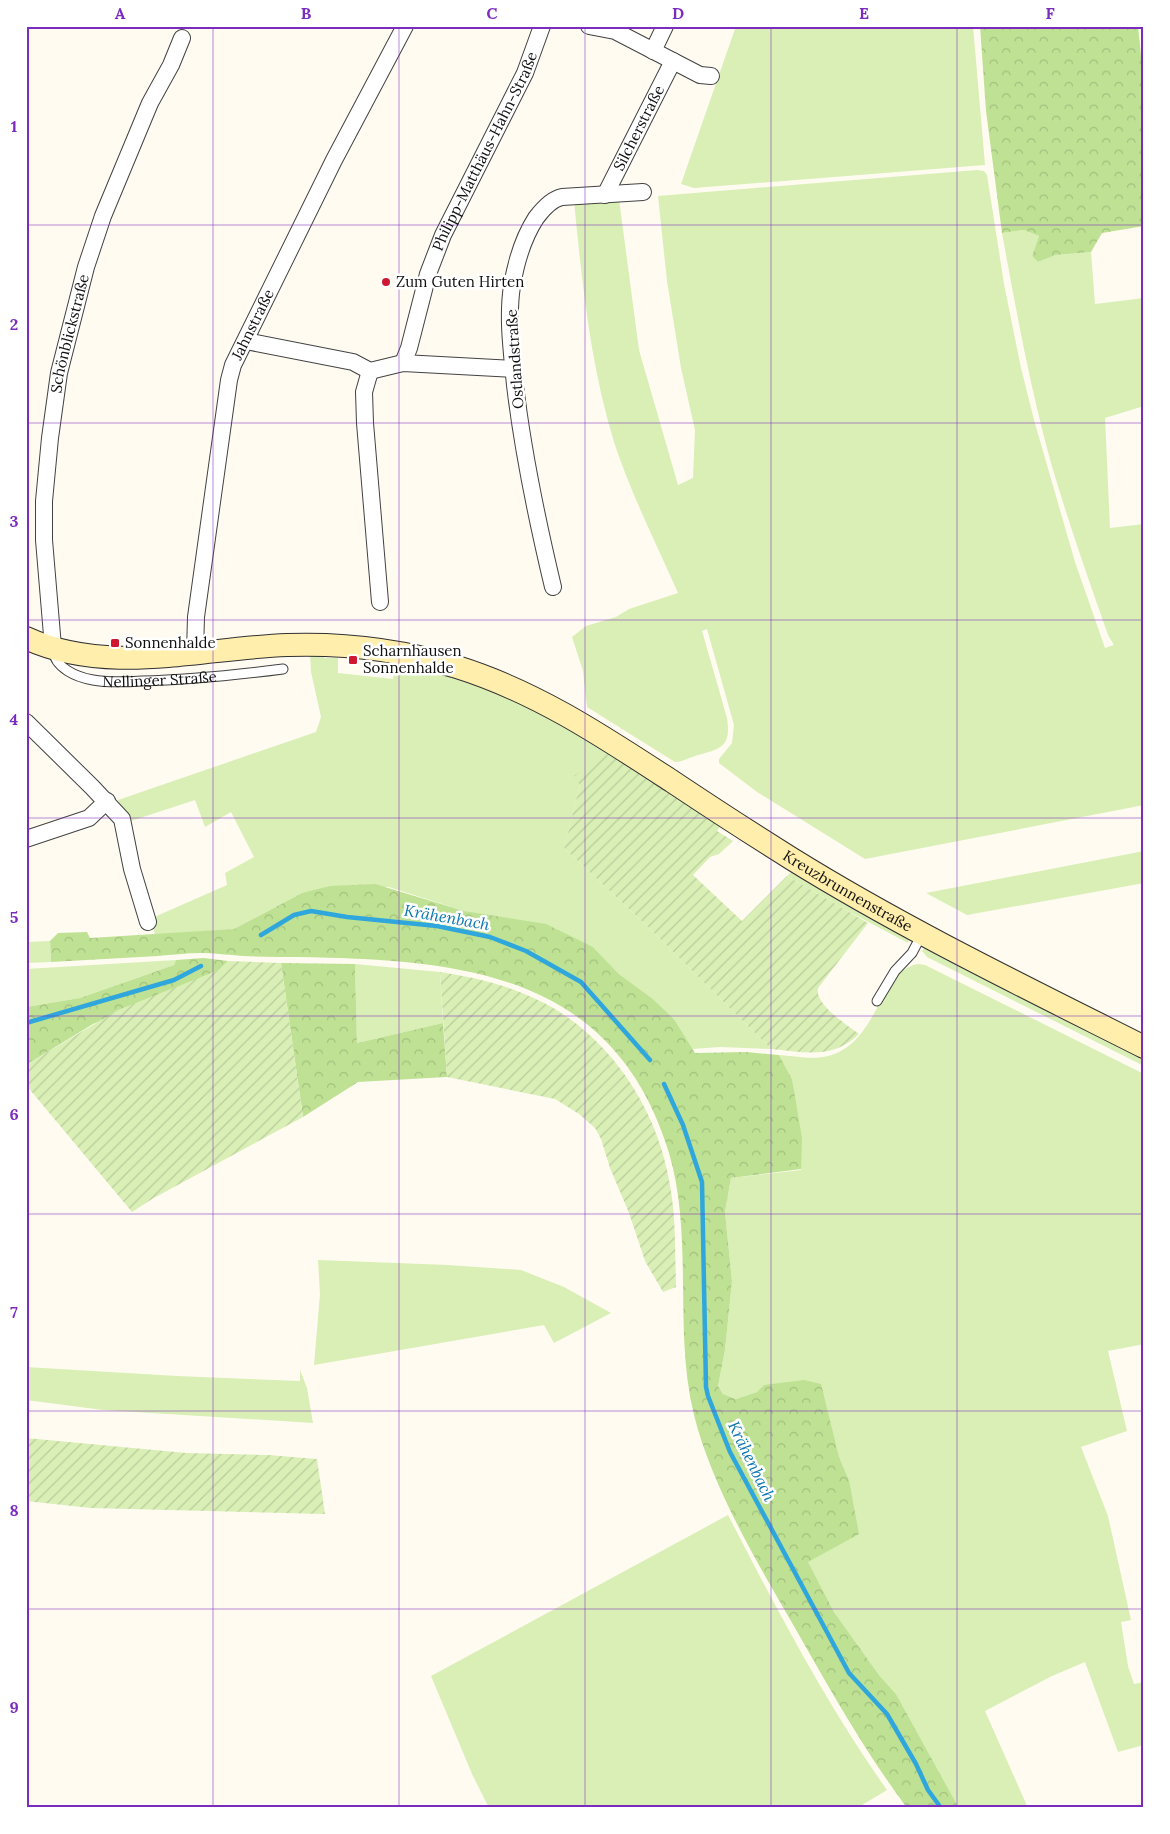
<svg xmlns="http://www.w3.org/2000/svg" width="1170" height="1834" viewBox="0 0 1170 1834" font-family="Lora,serif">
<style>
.grass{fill:#d9efb6}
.forest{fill:url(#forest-crowns)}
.garden{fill:url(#garden-furrows)}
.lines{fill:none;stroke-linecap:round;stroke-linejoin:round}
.stream{stroke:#2fa7dc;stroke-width:4.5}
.lane-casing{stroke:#424242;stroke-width:11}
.street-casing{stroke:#424242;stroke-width:18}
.secondary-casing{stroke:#313131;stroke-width:24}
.lane{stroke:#fff;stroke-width:9}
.street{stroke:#fff;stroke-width:16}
.secondary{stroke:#ffeeac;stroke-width:22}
.grid{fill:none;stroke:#7b2cbf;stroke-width:1;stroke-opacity:0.55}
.poi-dot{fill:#cf1732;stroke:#fff;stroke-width:2}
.labels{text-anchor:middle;stroke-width:5;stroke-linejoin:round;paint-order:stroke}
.street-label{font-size:15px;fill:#0f0f0f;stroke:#fff}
.poi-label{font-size:15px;fill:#0f0f0f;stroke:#fff;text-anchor:start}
.water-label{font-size:16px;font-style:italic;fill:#0a77b0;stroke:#fff}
.neatline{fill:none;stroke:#7b2cbf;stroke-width:2}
.grid-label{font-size:16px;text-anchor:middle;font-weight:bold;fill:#7b2cbf}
</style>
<defs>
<pattern id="forest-crowns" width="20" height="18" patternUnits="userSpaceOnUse" patternTransform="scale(1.25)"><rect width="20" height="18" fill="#bee193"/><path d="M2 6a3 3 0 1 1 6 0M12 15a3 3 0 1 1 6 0" fill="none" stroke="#a2c07e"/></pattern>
<pattern id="garden-furrows" width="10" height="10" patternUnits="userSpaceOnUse" patternTransform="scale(1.25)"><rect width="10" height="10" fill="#d9efb6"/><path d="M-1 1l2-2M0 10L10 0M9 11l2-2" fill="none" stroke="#b9cc9b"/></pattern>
</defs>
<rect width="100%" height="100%" fill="#fffbf1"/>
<path class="grass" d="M736 26H973L985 165 694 188 681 184Z
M977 170 984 171 987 175 1004 284 1021 368 1034 420 1075 562 1105 648 1114 645 1108 635C1088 578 1068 521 1051 463 1030 387 1016 310 1002 233L1024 230 1039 236 1032 256 1038 262 1056 255 1091 252 1095 304 1144 298V406L1105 418 1110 528 1144 524V805L865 859 757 792 719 763V759L732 743 734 725 707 629 702 631 727 718C731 745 723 749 698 755 690 757 683 762 675 762L587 707 583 671 572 637 586 626 616 617 629 609 678 593C656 543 631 494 614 442 590 363 582 282 574 201L619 199 639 350 678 485 693 478 695 430 681 368 667 281 658 196Z
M310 653H323L324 658H338V673L393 679 395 667 381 664 382 658 495 689 608 750 580 785 564 848 649 928 771 1049 720 1047 692 1049 674 1019 653 999 619 974 593 947 575 939 488 916 464 911 389 887 302 893 234 929 155 935 152 918 227 885 225 873 254 857 231 812 205 827 195 800 128 822 118 800 316 732 321 717 311 672Z
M1144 851V883L967 915 926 893Z
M792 871 909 938 908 943 842 908 787 876Z
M50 941 51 962 26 963V942Z
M925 946 1144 1056V1066L927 957 922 951Z
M176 960 174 965 80 998 26 1007V969Z
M355 964 440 972 443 1023 357 1043Z
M918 964 925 965 1144 1074V1344L1108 1351 1127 1431 1081 1447 1108 1516 1131 1620 1121 1622 1128 1666 1134 1684 1144 1682V1745L1118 1752 1085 1662 1052 1676 985 1711 1028 1808H959L896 1694 879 1675 834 1612 807 1561 849 1480 839 1457 757 1392 736 1399 723 1394 718 1386 725 1350 732 1281 725 1212 731 1178 801 1170 792 1079 779 1055C794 1056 813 1060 828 1056 878 1044 880 969 918 964Z
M318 1260 448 1265 521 1270 564 1287 611 1313 554 1343 544 1325 314 1365 320 1294Z
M26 1367 177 1376 300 1381V1370L307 1388 313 1423 103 1410 26 1400Z
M728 1515C776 1608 826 1704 887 1790L857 1808H489L472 1774 431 1676Z"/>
<path class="forest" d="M980 26H1138L1144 85V226L1102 233 1091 252 1056 255 1038 262 1032 256 1039 236 1024 230 1002 233 986 111Z
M375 884 464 911 546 924 593 947 619 974 653 999 674 1019 695 1053 746 1052 779 1055 792 1079 802 1138 801 1169 731 1178 725 1212 732 1281 725 1350 718 1386 723 1394 736 1399 757 1392 764 1385 804 1380 821 1384 839 1457 849 1480 859 1534 808 1562 834 1612 879 1675 896 1694 959 1808H907C863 1749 827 1684 791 1621 755 1559 711 1484 694 1415 673 1329 694 1238 669 1153 614 972 461 960 300 957 281 957 262 957 243 956 229 955 215 953 200 953 186 953 172 955 158 956 122 958 87 960 51 962L50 941 58 933 87 932 90 938 234 929 302 893 330 886Z
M204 958 228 961 219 970 93 1024 26 1065V1007L80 998 174 965 176 960Z
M281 963 355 964 357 1043 443 1023 447 1077 358 1082 303 1117Z"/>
<path class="garden" d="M608 750 722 824 717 831 733 841 719 854 710 857 693 875 742 921 787 876 868 923 818 988C814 1004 847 1025 859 1034 833 1060 804 1052 771 1049L649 928 564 848 580 785 574 776Z
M228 961 281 963 303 1117 152 1199 132 1212 26 1085V1065L118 1010 219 970Z
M440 972C480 978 520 988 555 1009 617 1047 658 1113 670 1185 676 1219 675 1253 676 1287L663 1292 645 1261 629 1213 610 1168 601 1139 595 1128 579 1114 555 1099 447 1077Z
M26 1438 186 1453 268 1455 317 1459 325 1514 91 1508 26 1501Z"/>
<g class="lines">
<path class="stream" d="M261 935 294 915 311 911 347 917 437 926 490 937 526 951 581 982 650 1060
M26 1023 174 980 201 966
M664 1084 683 1125 702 1182 706 1387 708 1396 730 1452 849 1673 887 1714 916 1764 928 1790 941 1808"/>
<defs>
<g id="lane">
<path id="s1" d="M53 650C55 668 76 677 93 680 108 683 126 682 142 681 190 680 236 675 283 669"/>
<path d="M877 1001 895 971 912 953 922 934"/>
</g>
<g id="street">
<path d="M589 26 615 31 700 75 711 76"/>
<path d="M653 51 665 26"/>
<path id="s2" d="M605 195 673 61"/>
<path d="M246 341 353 362 370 371 403 363 513 369"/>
<path id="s3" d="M403 363 409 348 428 274 443 235 525 73 542 26"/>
<path d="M370 371 364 392 365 423 380 602"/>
<path d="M553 587C537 520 523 453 515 385 512 353 507 318 512 286 516 262 523 238 536 218 542 210 552 199 562 197L643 192"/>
<path id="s4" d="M53 647 44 540V501L50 438 59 373 86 267 103 216 150 103 171 65 182 38"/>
<path id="s5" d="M195 652 196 617 229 380 233 365 334 160 405 26"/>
<path d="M26 722 92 787 122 819 132 869 148 922"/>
<path d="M26 839 89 818 107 801"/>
</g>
<g id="secondary">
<path id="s6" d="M26 638C108 676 202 648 287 645 345 643 402 650 457 667 537 692 604 737 673 782 712 808 752 834 792 859 905 929 1025 987 1144 1047"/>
</g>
</defs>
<use href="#lane" class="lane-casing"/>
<use href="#street" class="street-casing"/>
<use href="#secondary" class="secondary-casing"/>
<use href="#lane" class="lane"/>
<use href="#street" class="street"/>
<use href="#secondary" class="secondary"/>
</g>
<path class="grid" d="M213 26V1808M399 26V1808M585 26V1808M771 26V1808M957 26V1808M26 225H1144M26 423H1144M26 620H1144M26 818H1144M26 1016H1144M26 1214H1144M26 1411H1144M26 1609H1144"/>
<g class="poi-dot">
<circle cx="386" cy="282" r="5"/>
<rect x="110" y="638" width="10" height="10" rx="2.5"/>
<rect x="348" y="655" width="10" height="10" rx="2.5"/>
</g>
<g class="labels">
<g class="street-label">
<text dy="5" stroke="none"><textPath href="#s2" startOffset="75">Silcherstraße</textPath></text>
<text dy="5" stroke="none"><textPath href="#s3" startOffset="228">Philipp-Matthäus-Hahn-Straße</textPath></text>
<text dy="5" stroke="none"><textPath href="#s5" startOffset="335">Jahnstraße</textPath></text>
<text dy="5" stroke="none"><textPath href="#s4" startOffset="316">Schönblickstraße</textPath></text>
<text transform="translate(515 359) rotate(-94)" y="5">Ostlandstraße</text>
<text dy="5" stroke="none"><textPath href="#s1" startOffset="120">Nellinger Straße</textPath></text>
<text dy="5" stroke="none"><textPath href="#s6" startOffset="888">Kreuzbrunnenstraße</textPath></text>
</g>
<g class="poi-label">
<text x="396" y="287">Zum Guten Hirten</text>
<text x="125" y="648">Sonnenhalde</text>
<text x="363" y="656">Scharnhausen<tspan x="363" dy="17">Sonnenhalde</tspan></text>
</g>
<g class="water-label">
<text transform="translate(447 917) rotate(10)" y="6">Krähenbach</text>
<text transform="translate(752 1461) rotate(64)" y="6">Krähenbach</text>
</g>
</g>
<rect width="1170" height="1834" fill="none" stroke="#ffffff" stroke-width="55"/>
<rect x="28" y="28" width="1114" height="1778" class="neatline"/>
<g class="grid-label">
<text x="120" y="19">A</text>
<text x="306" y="19">B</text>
<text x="492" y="19">C</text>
<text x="678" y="19">D</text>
<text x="864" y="19">E</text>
<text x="1050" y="19">F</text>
<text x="14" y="132">1</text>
<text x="14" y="330">2</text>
<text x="14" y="527">3</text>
<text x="14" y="725">4</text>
<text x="14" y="923">5</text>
<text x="14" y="1120">6</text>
<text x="14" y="1318">7</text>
<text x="14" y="1516">8</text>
<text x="14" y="1713">9</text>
</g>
</svg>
